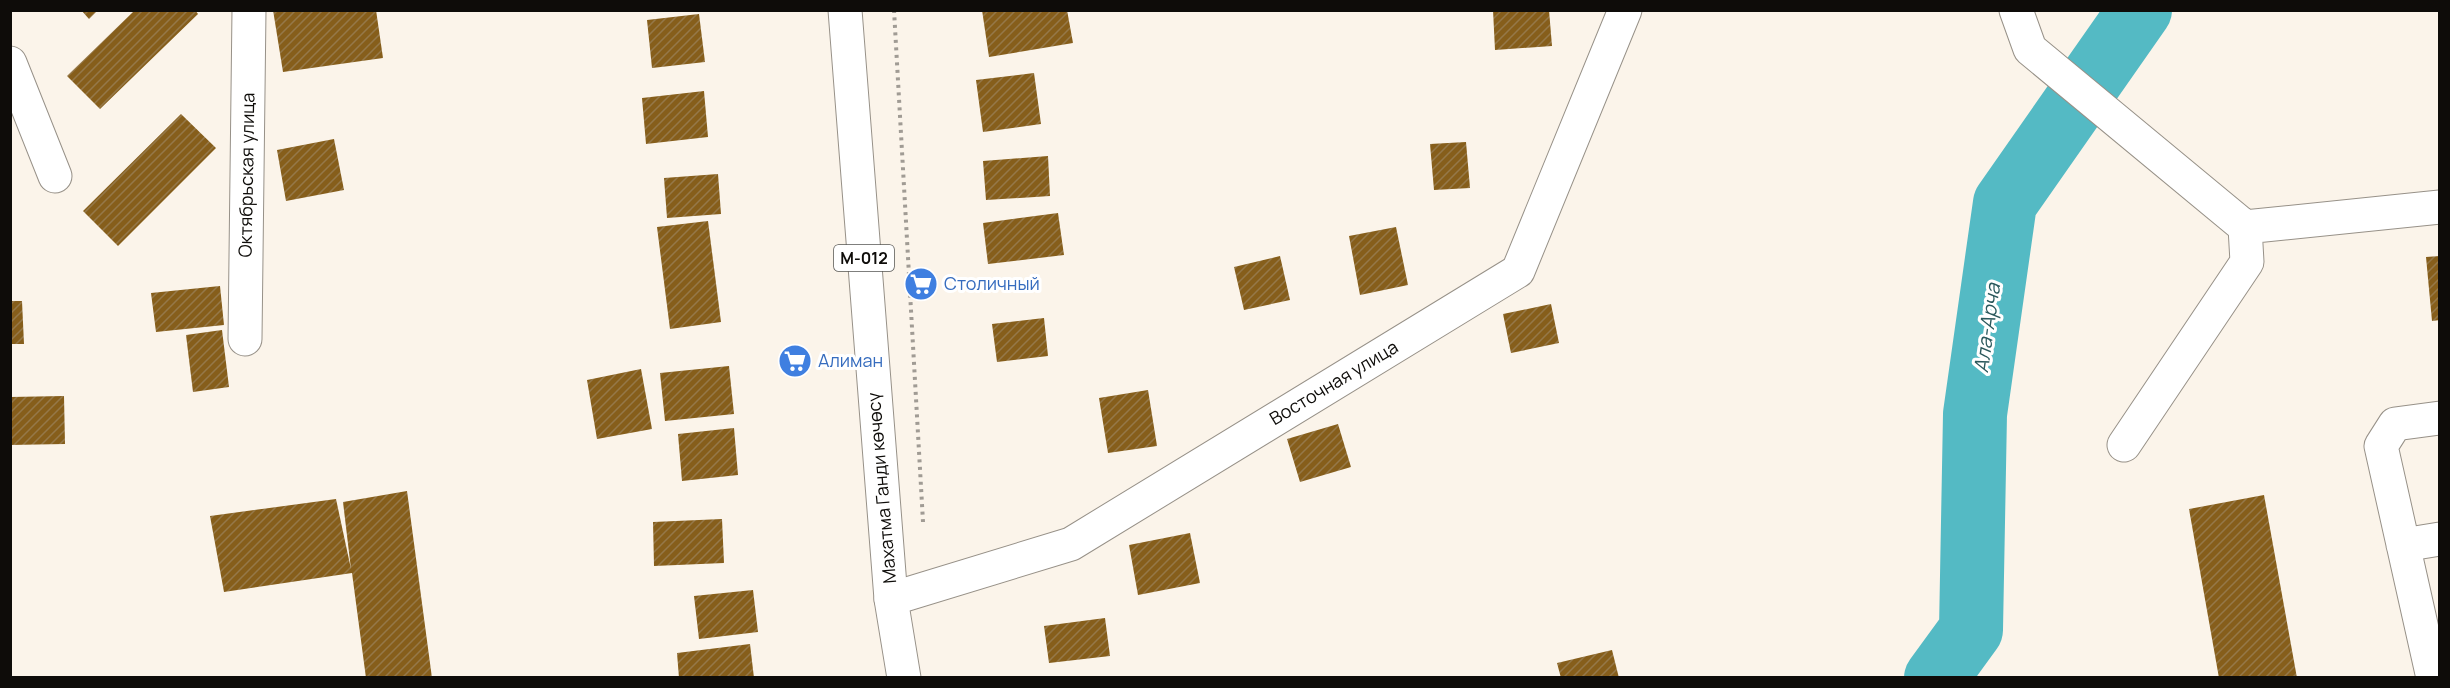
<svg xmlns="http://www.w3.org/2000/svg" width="2450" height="688" viewBox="0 0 2450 688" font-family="Manrope,sans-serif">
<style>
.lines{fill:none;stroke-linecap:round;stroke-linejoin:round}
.river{stroke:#54bac4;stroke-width:64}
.building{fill:url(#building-hatch)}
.minor-casing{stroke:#979188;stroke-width:35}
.major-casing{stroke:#979188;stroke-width:35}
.path{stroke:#a09b94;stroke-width:4;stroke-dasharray:3 4.5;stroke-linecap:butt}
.minor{stroke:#fff;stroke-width:33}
.major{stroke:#fff;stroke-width:33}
.labels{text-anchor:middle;stroke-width:6;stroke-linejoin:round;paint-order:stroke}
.shield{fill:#fff;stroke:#565553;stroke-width:1.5}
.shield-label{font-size:16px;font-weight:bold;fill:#0e0c09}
.street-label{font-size:18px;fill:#0e0c09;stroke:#fff}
.shop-label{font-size:18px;fill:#366cbe;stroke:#fff;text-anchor:start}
.water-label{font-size:20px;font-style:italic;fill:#2a585c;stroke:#fff}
</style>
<defs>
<pattern id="building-hatch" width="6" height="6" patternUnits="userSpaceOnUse" patternTransform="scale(1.5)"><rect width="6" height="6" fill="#865e1b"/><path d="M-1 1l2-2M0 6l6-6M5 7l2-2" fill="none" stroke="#957849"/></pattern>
</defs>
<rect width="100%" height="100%" fill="#fbf4ea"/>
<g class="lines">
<path class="river" d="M1936 678 1971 630 1975 414 2005 203 2140 10"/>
</g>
<path class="building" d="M81 10H98L89 19Z
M135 10H195L198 14 100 109 67 76Z
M273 10H376L383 58 283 72Z
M982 10H1067L1073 43 989 57Z
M1493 10H1549L1552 46 1495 50Z
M699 14 705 62 652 68 647 20Z
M1034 73 1041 124 983 132 976 80Z
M704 91 708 137 646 144 642 98Z
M181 114 216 148 118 246 83 211Z
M334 139 344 190 286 201 277 150Z
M1466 142 1470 188 1434 190 1430 144Z
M1048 156 1050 196 986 200 983 161Z
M718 174 721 214 667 218 664 178Z
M1058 213 1064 255 988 264 983 223Z
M708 221 721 322 670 329 657 227Z
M1396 227 1408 285 1360 295 1349 236Z
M1280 256 1290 300 1244 310 1234 267Z
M2440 256V320L2432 321 2426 257Z
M220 286 224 325 156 332 151 293Z
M10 301H22L24 344H10Z
M1551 304 1559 343 1511 353 1503 314Z
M1044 318 1048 356 997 362 992 324Z
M222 330 229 387 193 392 186 335Z
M729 366 734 414 665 421 660 373Z
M641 369 652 429 597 439 587 380Z
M1148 390 1157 446 1108 453 1099 398Z
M64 396 65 444 10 445V397Z
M1338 424 1351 467 1300 482 1287 439Z
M734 428 738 475 682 481 678 434Z
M407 491 432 678H366L352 573 224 592 210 516 336 499 351 569 343 502Z
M2264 495 2297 678H2219L2189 509Z
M722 519 724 563 654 566 653 522Z
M1190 533 1200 583 1138 595 1129 545Z
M753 590 758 632 699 639 694 596Z
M1105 618 1110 656 1049 663 1044 626Z
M750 644 754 678H679L677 653Z
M1612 650 1619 678H1561L1557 663Z"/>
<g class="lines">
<defs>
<path id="minor" d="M2016 10 2030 49 2245 227 2247 262 2124 445
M10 63 55 176
M2245 227 2440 207
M245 339 249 10
M2403 545 2440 539
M891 599 1071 544 1518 271 1625 10
M2433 678 2381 446 2395 424 2440 418"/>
<path id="major" d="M845 10 891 599 904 678"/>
</defs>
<use href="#minor" class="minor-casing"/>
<use href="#major" class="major-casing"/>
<path class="path" d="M894 10 923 522"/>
<use href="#minor" class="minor"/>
<use href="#major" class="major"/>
</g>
<defs>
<symbol id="supermarket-disc" viewBox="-11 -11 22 22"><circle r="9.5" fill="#3f7fe0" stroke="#fff"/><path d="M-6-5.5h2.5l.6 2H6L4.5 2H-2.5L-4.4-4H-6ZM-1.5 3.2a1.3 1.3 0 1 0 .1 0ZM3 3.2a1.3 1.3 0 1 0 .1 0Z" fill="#fff"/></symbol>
</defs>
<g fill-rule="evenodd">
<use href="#supermarket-disc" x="902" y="265" width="38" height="38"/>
<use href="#supermarket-disc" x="776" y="342" width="38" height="38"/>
</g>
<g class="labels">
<rect class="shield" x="834" y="245" width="60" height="26" rx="4.5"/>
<g class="shield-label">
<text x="864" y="264">М-012</text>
</g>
<g class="street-label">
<text transform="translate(247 175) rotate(-89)" y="6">Октябрьская улица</text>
<text transform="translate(1334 383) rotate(-31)" y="6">Восточная улица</text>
<text transform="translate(882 488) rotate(-95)" y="6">Махатма Ганди көчөсү</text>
</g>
<g class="shop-label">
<text x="944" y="290">Столичный</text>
<text x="818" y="367">Алиман</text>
</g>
<g class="water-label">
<text transform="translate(1987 328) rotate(-82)" y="7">Ала-Арча</text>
</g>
</g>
<rect width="2450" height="688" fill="none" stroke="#0e0c09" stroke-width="24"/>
</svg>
